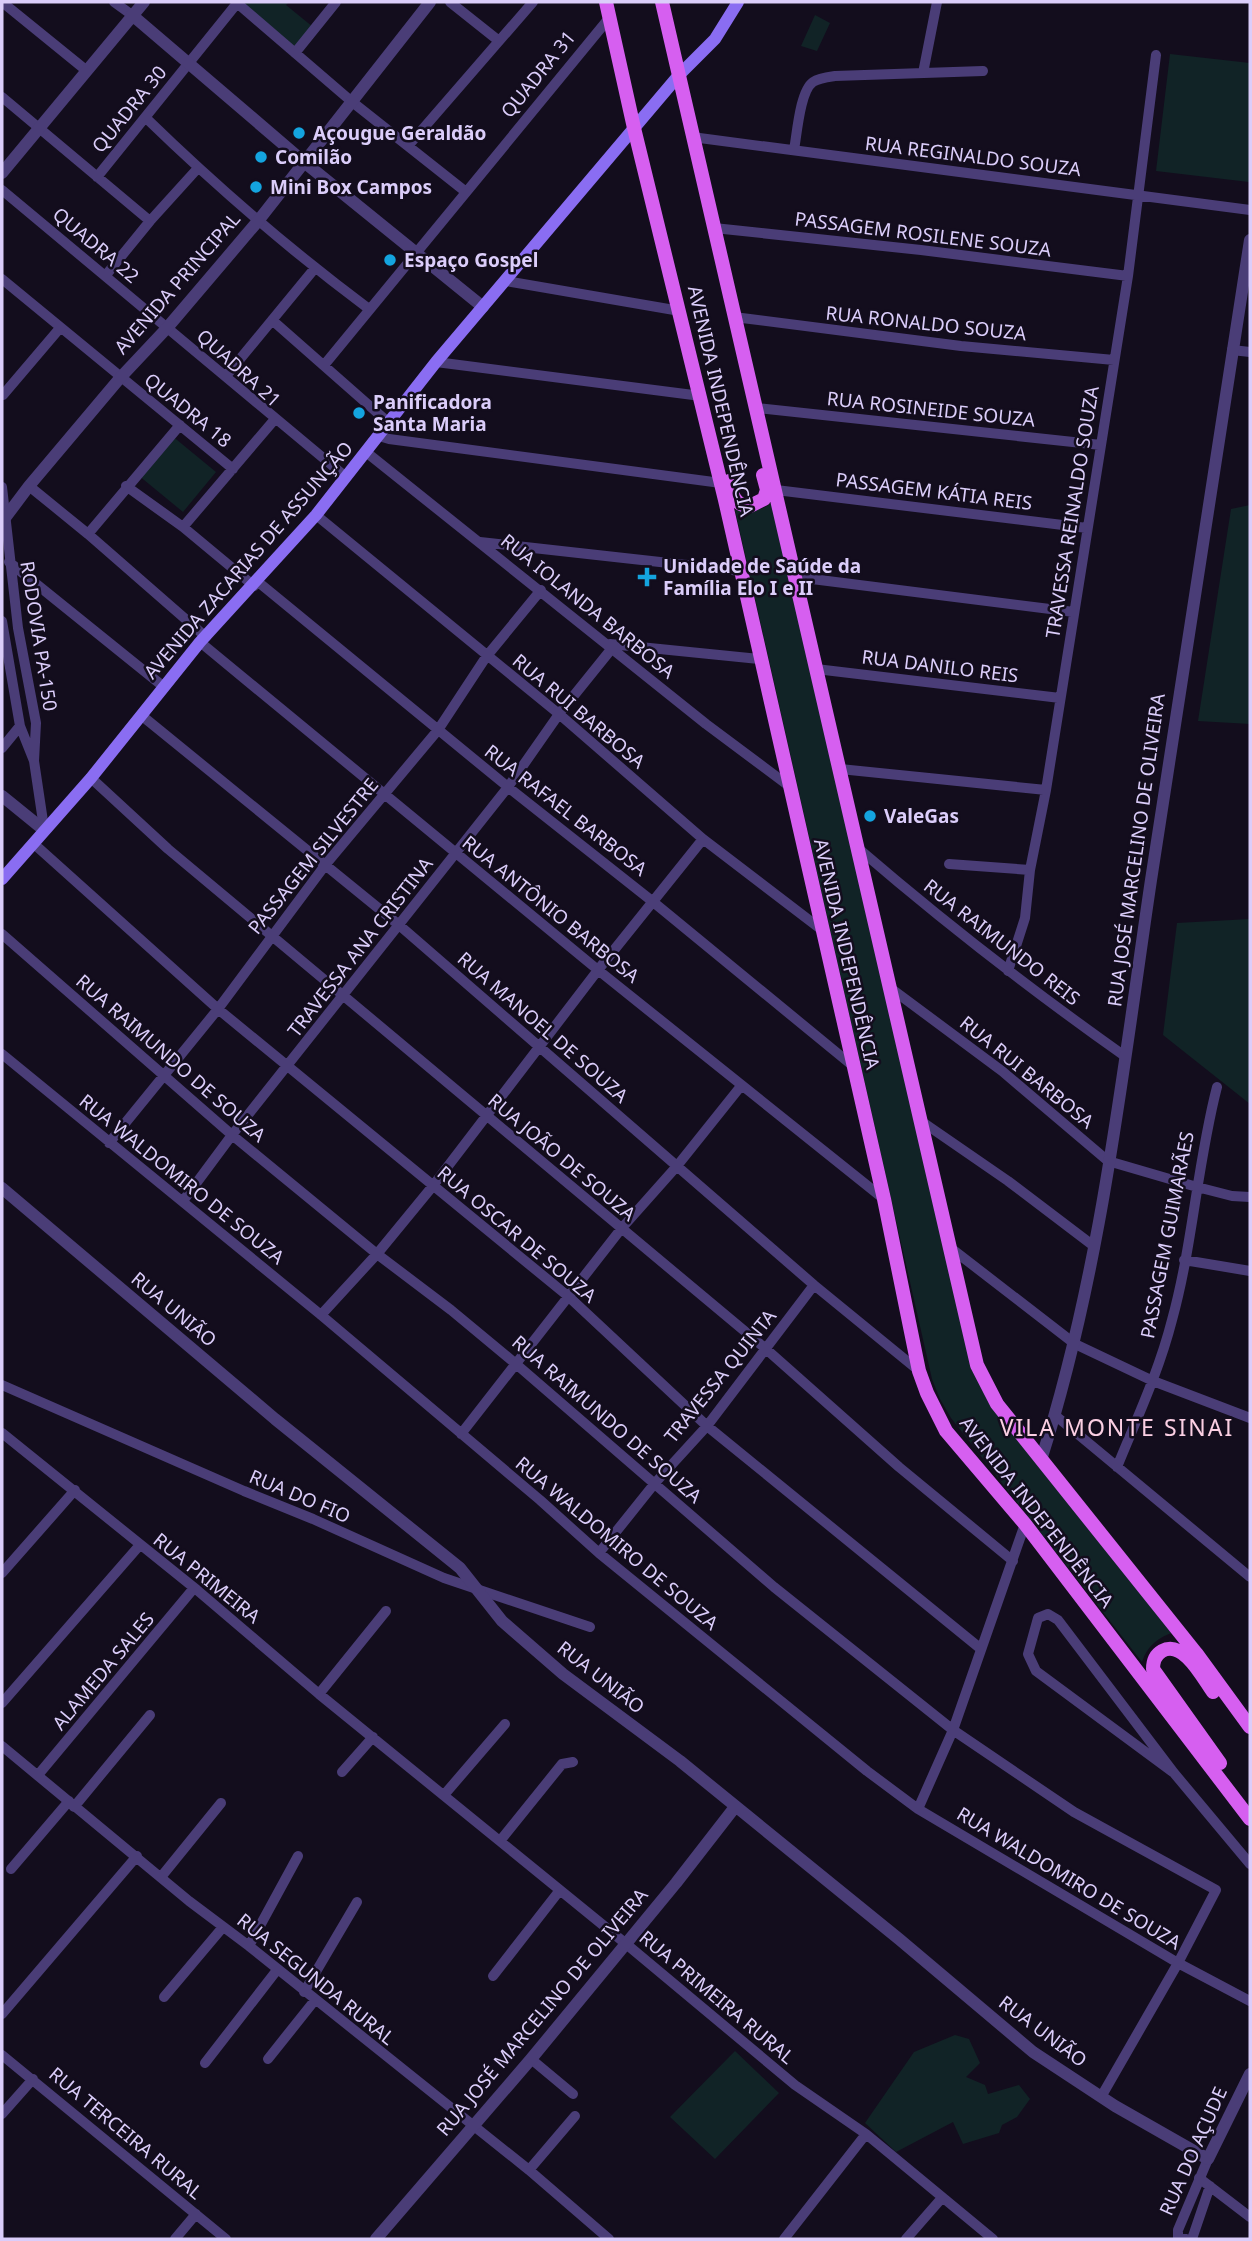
<svg xmlns="http://www.w3.org/2000/svg" width="1252" height="2241" viewBox="0 0 1252 2241" font-family="'Noto Sans',sans-serif">
<style>
.green{fill:#112326}
.lines{fill:none;stroke-linecap:round;stroke-linejoin:round}
.minor{stroke:#4a3d77;stroke-width:10}
.tertiary{stroke:#4a3d77;stroke-width:12}
.secondary{stroke:#8a6df2;stroke-width:12}
.primary{stroke:#d65ff0;stroke-width:14}
.poi-dot{fill:#14a4df;stroke:#130d1d;stroke-width:2.5}
.labels{text-anchor:middle;stroke-width:5;stroke-linejoin:round;paint-order:stroke}
.street-label{font-size:19px;fill:#dbcdfa;stroke:#130d1d}
.poi-label{font-size:19px;font-weight:bold;fill:#dbcdfa;stroke:#130d1d;text-anchor:start}
.quarter-label{font-size:23px;letter-spacing:2px;fill:#fbcfe3;stroke:#130d1d}
</style>
<rect width="100%" height="100%" fill="#130d1d"/>
<path class="green" d="M244 2H289L286 5 313 27 296 48 242 5Z
M815 15 830 23 817 51 801 46Z
M1170 54 1250 63 1249 182 1156 171Z
M171 435 216 472 183 512 138 475Z
M773 502 973 1364 1175 1632C1158 1637 1147 1646 1142 1662L951 1418 940 1399 932 1379 735 510C749 513 762 511 773 502Z
M1250 505V724L1198 721 1231 509Z
M1250 919V1104L1163 1035 1177 923Z
M955 2035 969 2039 980 2063 966 2077 985 2085 988 2094 1019 2085 1030 2099 1017 2117 1002 2125 999 2133 963 2144 953 2122 896 2152 865 2123 914 2052Z
M735 2051 779 2093 715 2159 670 2117Z"/>
<g class="lines">
<path class="minor" d="M2 2 87 71
M114 2 132 15
M450 2 499 41
M237 3 351 101 466 192
M295 53 336 2
M923 73 937 2
M2 97 150 221
M146 118C216 186 290 250 369 309
M692 137 1250 210
M408 146 533 2
M794 150C797 134 800 91 813 82 819 78 828 77 835 76L983 71
M97 177 238 2
M2 190 346 477
M714 228 921 250 1128 276
M106 275 150 221 198 168
M2 279 233 469
M506 281 680 311
M734 317 961 346 1114 360
M272 320 389 423
M1232 350 1250 352
M436 362 701 396
M325 364 610 17
M226 376 315 268
M3 395 60 328
M757 408 1101 445
M379 436 389 439 721 483
M366 452 706 724 789 786
M29 486 88 534 206 637
M126 486 183 527 254 586
M2 487 18 628 36 723 34 761 44 828
M776 490 1087 528
M316 515 559 714 703 839 822 930
M183 527 275 419
M88 534 180 425
M480 542 741 571
M9 562 164 687
M796 577 1074 612
M257 581 508 787 652 901 853 1066
M2 621 20 726 34 761
M200 642 598 970 884 1199
M610 644 759 659
M816 669 1060 698
M141 715 399 925 814 1285 918 1370
M2 748 20 726
M840 769 1046 790
M91 778 168 849 766 1349 899 1467 1013 1561
M33 843 218 1009 569 1297 707 1426 981 1649
M859 849C945 923 1034 992 1126 1057
M949 864 1030 870
M2 934 232 1135 377 1254 451 1310 516 1364 774 1587 953 1730 1074 1812 1216 1890 1178 1963 1101 2097
M1008 971 1025 918 1030 870 1046 790 1128 276 1156 55
M889 987 1002 1071 1108 1161 1197 1187 1232 1196 1250 1197
M2 1054 321 1315 540 1500 599 1553 867 1771 918 1809 1178 1963 1250 2001
M921 1121 1008 1181 1095 1247
M109 1143 218 1009 326 864 438 730 486 657 541 590
M183 1201 232 1135 508 787 559 714 613 647
M952 1249 1075 1344 1153 1381 1250 1418
M1184 1260 1250 1271
M321 1315 377 1254 432 1187 598 970 703 839
M2 1385 244 1491 313 1519 444 1578 590 1627
M1056 1416 1250 1577
M2 1433 197 1590 319 1694 625 1943 795 2085 866 2134 993 2239
M461 1434 621 1229 677 1166 741 1086
M1117 1467C1137 1418 1159 1371 1172 1320 1193 1244 1197 1164 1217 1087
M599 1553 655 1483 707 1426 814 1285
M2 1573 75 1490
M319 1694 386 1611
M2 1703 139 1546
M2 1746 189 1901 249 1946 529 2170 609 2239
M342 1772 373 1737
M1174 1773 1036 1671 1028 1654 1038 1618 1048 1614 1058 1620 1174 1773 1250 1864
M38 1775 194 1588
M444 1795 505 1724
M74 1807 150 1715
M918 1809 953 1730 1025 1524
M500 1841 562 1764 573 1762
M11 1869 69 1801
M161 1877 221 1803
M249 1946 298 1856
M493 1976 560 1890
M304 1992 357 1902
M164 1997 223 1927
M2 2014 137 1856
M2 2055 226 2239
M268 2059 315 2000
M531 2059 573 2094
M205 2063 277 1970
M2 2114 33 2079
M529 2170 575 2116
M1199 2178 1250 2217
M175 2239 196 2214
M784 2239 866 2134
M906 2239 941 2199
M1186 2239 1178 2238V2230L1208 2159
M1192 2239 1210 2186"/>
<path class="tertiary" d="M132 15 304 162 483 307
M2 173 144 2
M2 522 29 486 120 378 167 328 258 221 430 2
M2 796 44 830
M2 1188 275 1419 460 1568 502 1621 563 1674 680 1761 899 1939 1033 2052 1115 2106 1208 2159 1250 2074
M1041 1460C1101 1272 1122 1075 1151 880 1182 667 1216 454 1250 240
M376 2239 531 2059 676 1883 735 1807"/>
<path class="secondary" d="M2 879 91 778 200 642 316 515 436 362 679 75 715 39 738 2"/>
<path class="primary" d="M606 2 634 128 725 500 884 1199 919 1371 927 1393 946 1431 1025 1524 1250 1819
M662 2 977 1365 997 1404 1196 1653 1250 1727
M729 481C732 494 734 506 750 506L764 499 767 490 763 475
M1213 1692C1203 1678 1183 1639 1162 1651 1155 1655 1153 1661 1153 1669L1220 1763"/>
</g>
<g class="poi-dot">
<circle cx="299" cy="133" r="7"/>
<circle cx="261" cy="157" r="7"/>
<circle cx="256" cy="187" r="7"/>
<circle cx="390" cy="260" r="7"/>
<circle cx="359" cy="413" r="7"/>
<path d="M643.5 566.5h7v7h7v7h-7v7h-7v-7h-7v-7h7z"/>
<circle cx="870" cy="816" r="7"/>
</g>
<g class="labels">
<g class="street-label">
<text transform="translate(538 74) rotate(-51)" y="7">QUADRA 31</text>
<text transform="translate(129 109) rotate(-51)" y="7">QUADRA 30</text>
<text transform="translate(973 156) rotate(7)" y="7">RUA REGINALDO SOUZA</text>
<text transform="translate(923 234) rotate(7)" y="7">PASSAGEM ROSILENE SOUZA</text>
<text transform="translate(96 245) rotate(40)" y="7">QUADRA 22</text>
<text transform="translate(177 283) rotate(-49)" y="7">AVENIDA PRINCIPAL</text>
<text transform="translate(926 323) rotate(6)" y="7">RUA RONALDO SOUZA</text>
<text transform="translate(239 368) rotate(42)" y="7">QUADRA 21</text>
<text transform="translate(721 401) rotate(77)" y="7">AVENIDA INDEPENDÊNCIA</text>
<text transform="translate(931 409) rotate(6)" y="7">RUA ROSINEIDE SOUZA</text>
<text transform="translate(188 410) rotate(39)" y="7">QUADRA 18</text>
<text transform="translate(934 491) rotate(7)" y="7">PASSAGEM KÁTIA REIS</text>
<text transform="translate(1072 512) rotate(-81)" y="7">TRAVESSA REINALDO SOUZA</text>
<text transform="translate(248 560) rotate(-49)" y="7">AVENIDA ZACARIAS DE ASSUNÇÃO</text>
<text transform="translate(588 606) rotate(39)" y="7">RUA IOLANDA BARBOSA</text>
<text transform="translate(39 636) rotate(81)" y="7">RODOVIA PA-150</text>
<text transform="translate(940 666) rotate(7)" y="7">RUA DANILO REIS</text>
<text transform="translate(579 711) rotate(40)" y="7">RUA RUI BARBOSA</text>
<text transform="translate(566 810) rotate(38)" y="7">RUA RAFAEL BARBOSA</text>
<text transform="translate(1136 850) rotate(-82)" y="7">RUA JOSÉ MARCELINO DE OLIVEIRA</text>
<text transform="translate(313 856) rotate(-51)" y="7">PASSAGEM SILVESTRE</text>
<text transform="translate(551 909) rotate(39)" y="7">RUA ANTÔNIO BARBOSA</text>
<text transform="translate(1002 942) rotate(38)" y="7">RUA RAIMUNDO REIS</text>
<text transform="translate(360 947) rotate(-52)" y="7">TRAVESSA ANA CRISTINA</text>
<text transform="translate(847 954) rotate(77)" y="7">AVENIDA INDEPENDÊNCIA</text>
<text transform="translate(543 1027) rotate(41)" y="7">RUA MANOEL DE SOUZA</text>
<text transform="translate(171 1058) rotate(41)" y="7">RUA RAIMUNDO DE SOUZA</text>
<text transform="translate(1027 1072) rotate(39)" y="7">RUA RUI BARBOSA</text>
<text transform="translate(562 1157) rotate(40)" y="7">RUA JOÃO DE SOUZA</text>
<text transform="translate(182 1179) rotate(39)" y="7">RUA WALDOMIRO DE SOUZA</text>
<text transform="translate(517 1234) rotate(40)" y="7">RUA OSCAR DE SOUZA</text>
<text transform="translate(1167 1235) rotate(-79)" y="7">PASSAGEM GUIMARÃES</text>
<text transform="translate(174 1309) rotate(40)" y="7">RUA UNIÃO</text>
<text transform="translate(720 1376) rotate(-51)" y="7">TRAVESSA QUINTA</text>
<text transform="translate(607 1419) rotate(41)" y="7">RUA RAIMUNDO DE SOUZA</text>
<text transform="translate(300 1496) rotate(23)" y="7">RUA DO FIO</text>
<text transform="translate(1037 1512) rotate(52)" y="7">AVENIDA INDEPENDÊNCIA</text>
<text transform="translate(617 1543) rotate(40)" y="7">RUA WALDOMIRO DE SOUZA</text>
<text transform="translate(207 1578) rotate(39)" y="7">RUA PRIMEIRA</text>
<text transform="translate(103 1671) rotate(-50)" y="7">ALAMEDA SALES</text>
<text transform="translate(601 1677) rotate(38)" y="7">RUA UNIÃO</text>
<text transform="translate(1069 1878) rotate(31)" y="7">RUA WALDOMIRO DE SOUZA</text>
<text transform="translate(316 1979) rotate(39)" y="7">RUA SEGUNDA RURAL</text>
<text transform="translate(717 1997) rotate(40)" y="7">RUA PRIMEIRA RURAL</text>
<text transform="translate(542 2012) rotate(-50)" y="7">RUA JOSÉ MARCELINO DE OLIVEIRA</text>
<text transform="translate(1043 2031) rotate(37)" y="7">RUA UNIÃO</text>
<text transform="translate(126 2133) rotate(40)" y="7">RUA TERCEIRA RURAL</text>
<text transform="translate(1193 2151) rotate(-66)" y="7">RUA DO AÇUDE</text>
</g>
<g class="poi-label">
<text x="313" y="140">Açougue Geraldão</text>
<text x="275" y="164">Comilão</text>
<text x="270" y="194">Mini Box Campos</text>
<text x="404" y="267">Espaço Gospel</text>
<text x="373" y="409">Panificadora<tspan x="373" dy="22">Santa Maria</tspan></text>
<text x="663" y="573">Unidade de Saúde da<tspan x="663" dy="22">Família Elo I e II</tspan></text>
<text x="884" y="823">ValeGas</text>
</g>
<g class="quarter-label">
<text x="1117" y="1436">VILA MONTE SINAI</text>
</g>
</g>
<rect width="1252" height="2241" fill="none" stroke="#dbcdfa" stroke-width="7"/>
</svg>
